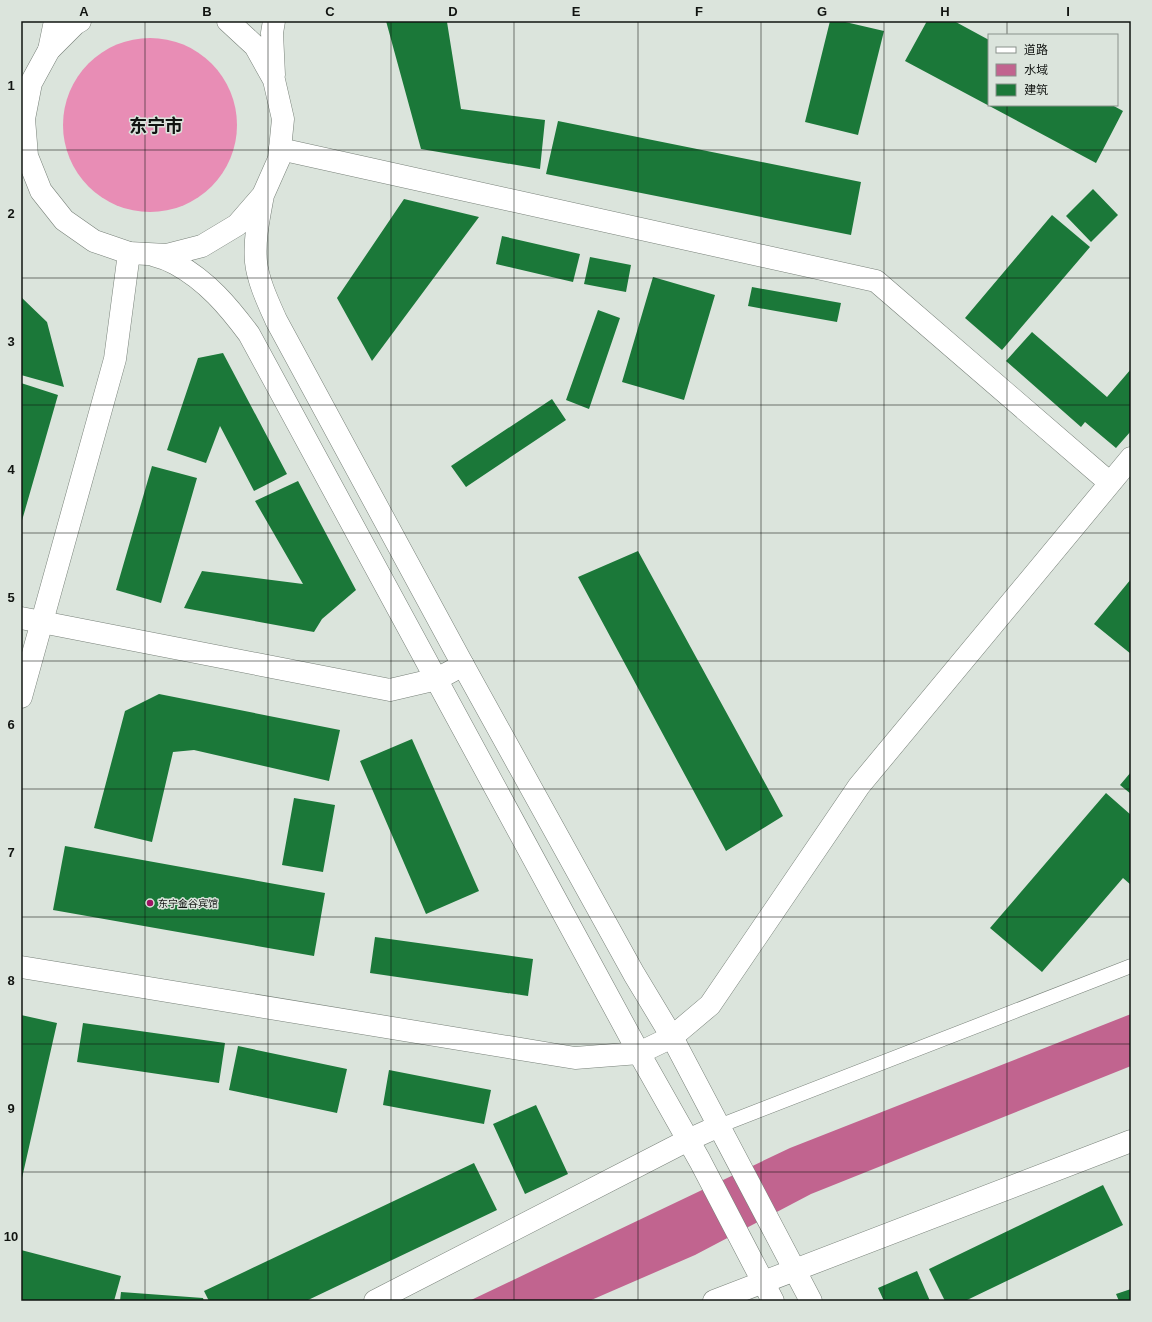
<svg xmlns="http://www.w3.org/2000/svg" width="1152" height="1322" viewBox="0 0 1152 1322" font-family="Helvetica,'Noto Sans SC',sans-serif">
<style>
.green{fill:#e88db5}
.water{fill:#c1648f}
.building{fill:#1b7839}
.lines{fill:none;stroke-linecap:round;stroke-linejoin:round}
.service-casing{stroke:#788179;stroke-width:15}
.minor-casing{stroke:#788179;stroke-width:23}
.tertiary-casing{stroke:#788179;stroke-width:23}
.trunk-casing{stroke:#788179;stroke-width:23}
.service{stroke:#fff;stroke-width:14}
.minor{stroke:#fff;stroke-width:22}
.tertiary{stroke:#fff;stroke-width:22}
.trunk{stroke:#fff;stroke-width:22}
.grid{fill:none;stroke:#111411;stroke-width:1;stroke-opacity:0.55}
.poi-dot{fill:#9d1362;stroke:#dbe4dc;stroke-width:1.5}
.labels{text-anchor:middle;stroke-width:3;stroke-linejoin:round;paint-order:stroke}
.poi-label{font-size:10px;fill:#111411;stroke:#dbe4dc;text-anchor:start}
.town-label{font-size:18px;font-weight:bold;fill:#111411;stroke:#dbe4dc}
.neatline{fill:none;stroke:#111411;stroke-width:1.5}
.grid-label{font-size:13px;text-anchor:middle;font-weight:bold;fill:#111411}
</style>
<rect width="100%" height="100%" fill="#dbe4dc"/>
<path class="green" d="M63 125a87 87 0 1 1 174 0a87 87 0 1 1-174 0Z"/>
<path class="water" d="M1131 1014V1066L811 1194 695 1255 589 1301H469L790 1148Z"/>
<path class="building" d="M386 21H448L447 22 461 109 545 120 540 169 421 149Z
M830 21H841L884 31 858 135 805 122Z
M927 21H954L989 40V105H1112L1123 111 1096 163 905 61Z
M558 121 861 182 851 235 546 174Z
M1093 189 1118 215 1091 242 1066 216Z
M404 199 479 217 372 361 337 298Z
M1052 215 1090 247 1002 350 965 318Z
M502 236 580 254 573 282 496 264Z
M590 257 631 265 626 292 584 284Z
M653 277 715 295 684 400 622 382Z
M752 287 841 303 837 322 748 306Z
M21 297 47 322 64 387 21 375Z
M598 310 620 318 589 409 566 400Z
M1032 332 1107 397 1131 369V431L1116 448 1085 422 1081 427 1006 361Z
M223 353 287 474 254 491 220 426 206 463 167 450 198 358Z
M21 383 58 395 21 524Z
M552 399 566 420 466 487 451 466Z
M152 466 197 478 161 603 116 590Z
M298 481 356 590 322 619 314 632 184 608 202 571 303 584 255 501Z
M638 551 783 816 726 851 578 577Z
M1131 579V654L1094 624Z
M159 694 340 730 329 781 194 750 173 752 152 842 94 828 125 711Z
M412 739 479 891 426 914 360 761Z
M1131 772V794L1120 785Z
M1106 793 1131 815V885L1123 878 1042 972 990 928Z
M294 798 335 805 323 872 282 865Z
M65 846 325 893 314 956 53 910Z
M375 937 533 959 528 996 370 973Z
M21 1015 57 1023 22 1178H21Z
M83 1023 225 1043 219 1083 77 1062Z
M238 1046 347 1069 337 1113 229 1090Z
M389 1070 491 1090 484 1124 383 1105Z
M536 1105 568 1174 525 1194 493 1124Z
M474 1163 497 1210 306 1301H209L204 1291Z
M1103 1185 1123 1225 965 1301H945L929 1269Z
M21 1250 121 1276 114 1301H21Z
M917 1271 930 1301H884L878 1288Z
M1131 1289V1301H1119L1116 1294Z
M121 1292 203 1298 204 1301H120Z"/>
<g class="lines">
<defs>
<path id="service" d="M719 1126 1131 966"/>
<path id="minor" d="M280 149 876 281 1110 483
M21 618 390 690 437 679 463 665
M21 967 575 1058 639 1053 672 1037 710 1005 859 786 1131 458
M375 1301 688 1140 719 1126
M714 1301 1131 1141"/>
<path id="tertiary" d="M49 50 55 21
M21 697 115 359 129 253"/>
<path id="trunk" d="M80 21 75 24 49 50 31 83 24 119 27 156 41 191 64 220 94 241 129 253 167 255 202 246 237 225 263 195 279 159 283 119 274 80 255 46 228 21
M274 75 272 33 274 21
M263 195C259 217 254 239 256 262 258 281 268 302 276 320L463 665 634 974 672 1037 811 1301
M153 255C161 257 169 260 176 264 207 281 228 306 249 334L639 1053 700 1161 773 1301"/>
</defs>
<use href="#service" class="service-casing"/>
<use href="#minor" class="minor-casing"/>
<use href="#tertiary" class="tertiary-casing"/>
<use href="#trunk" class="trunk-casing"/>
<use href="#service" class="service"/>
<use href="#minor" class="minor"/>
<use href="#tertiary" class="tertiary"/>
<use href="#trunk" class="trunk"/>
</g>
<path class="grid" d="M145 21V1301M268 21V1301M391 21V1301M514 21V1301M638 21V1301M761 21V1301M884 21V1301M1007 21V35M1007 105V1301M21 150H1131M21 278H1131M21 405H1131M21 533H1131M21 661H1131M21 789H1131M21 917H1131M21 1044H1131M21 1172H1131"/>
<circle class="poi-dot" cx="150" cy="903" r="4"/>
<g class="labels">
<g class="poi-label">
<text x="158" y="907">东宁金谷宾馆</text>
</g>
<g class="town-label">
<text x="156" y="132">东宁市</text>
</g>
</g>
<rect width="1152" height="1322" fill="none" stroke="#dbe4dc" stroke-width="44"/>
<rect x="988" y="34" width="130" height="72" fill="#dbe4dc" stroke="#8a918b"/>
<rect x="996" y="47" width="20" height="6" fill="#ffffff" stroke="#8a918b"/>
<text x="1024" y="54" font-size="12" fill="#111411">道路</text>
<rect x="996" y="64" width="20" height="12" fill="#c1648f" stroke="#8a918b"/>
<text x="1024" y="74" font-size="12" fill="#111411">水域</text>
<rect x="996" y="84" width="20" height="12" fill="#1b7839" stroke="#8a918b"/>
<text x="1024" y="94" font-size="12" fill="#111411">建筑</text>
<rect x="22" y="22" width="1108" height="1278" class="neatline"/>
<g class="grid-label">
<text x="84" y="16">A</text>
<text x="207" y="16">B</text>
<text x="330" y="16">C</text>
<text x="453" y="16">D</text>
<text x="576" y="16">E</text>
<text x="699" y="16">F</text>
<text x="822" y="16">G</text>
<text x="945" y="16">H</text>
<text x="1068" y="16">I</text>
<text x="11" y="90">1</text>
<text x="11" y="218">2</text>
<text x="11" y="346">3</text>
<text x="11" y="474">4</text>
<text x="11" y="602">5</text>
<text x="11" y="729">6</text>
<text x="11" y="857">7</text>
<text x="11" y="985">8</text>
<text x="11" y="1113">9</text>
<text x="11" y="1241">10</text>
</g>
</svg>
